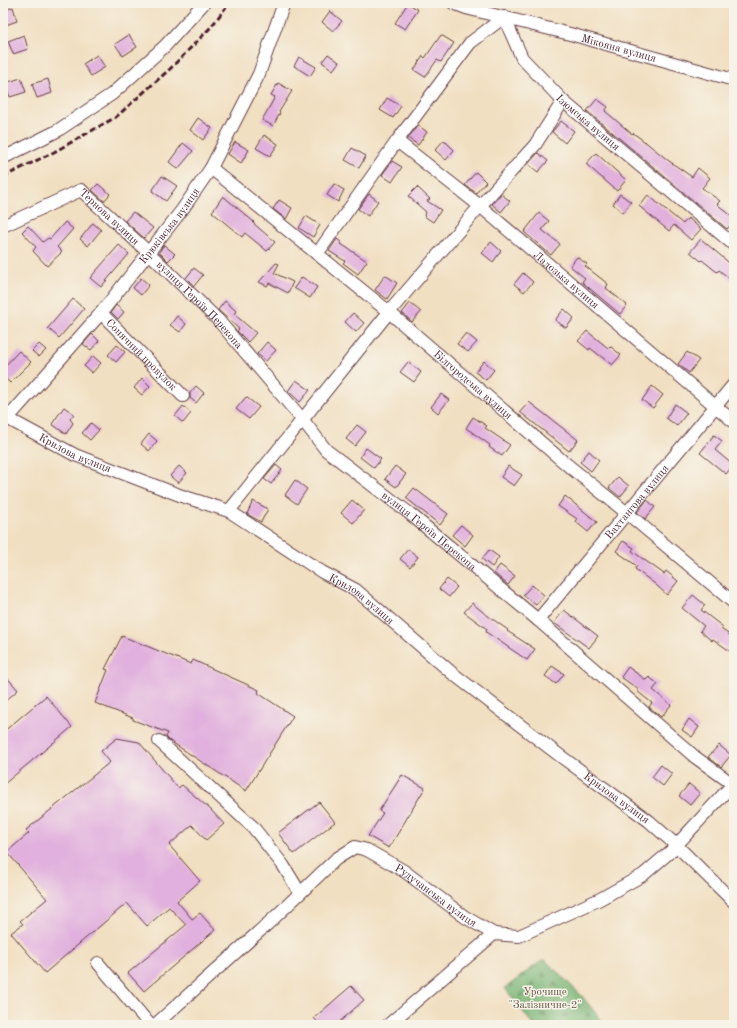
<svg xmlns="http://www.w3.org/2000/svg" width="737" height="1028" viewBox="0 0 737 1028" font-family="'Old Standard TT',serif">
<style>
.forest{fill:url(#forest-firs);stroke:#61694f}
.building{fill:#e1b0de}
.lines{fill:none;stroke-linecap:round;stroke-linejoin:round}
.minor-casing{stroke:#633c42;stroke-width:14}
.minor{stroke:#fff;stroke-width:12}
.rail{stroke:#4a1f2b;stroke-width:3;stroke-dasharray:6 3;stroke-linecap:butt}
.labels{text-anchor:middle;stroke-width:3;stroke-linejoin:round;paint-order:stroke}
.street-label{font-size:11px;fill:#4a1f2b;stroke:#f7f3e8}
.park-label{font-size:11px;fill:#605446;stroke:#f7f3e8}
</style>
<defs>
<pattern id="forest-firs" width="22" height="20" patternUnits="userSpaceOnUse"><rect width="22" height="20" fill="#78b373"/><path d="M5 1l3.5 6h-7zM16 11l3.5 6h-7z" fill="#64915f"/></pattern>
</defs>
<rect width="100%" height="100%" fill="#f7f3e8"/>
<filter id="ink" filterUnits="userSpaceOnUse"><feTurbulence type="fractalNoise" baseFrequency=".025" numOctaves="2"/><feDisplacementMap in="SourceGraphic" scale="8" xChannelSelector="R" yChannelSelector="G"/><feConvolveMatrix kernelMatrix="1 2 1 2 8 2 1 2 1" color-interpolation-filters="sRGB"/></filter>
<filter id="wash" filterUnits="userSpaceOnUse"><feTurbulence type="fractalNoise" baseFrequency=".012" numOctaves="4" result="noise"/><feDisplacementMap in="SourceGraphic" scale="16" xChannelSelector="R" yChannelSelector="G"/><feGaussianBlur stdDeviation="0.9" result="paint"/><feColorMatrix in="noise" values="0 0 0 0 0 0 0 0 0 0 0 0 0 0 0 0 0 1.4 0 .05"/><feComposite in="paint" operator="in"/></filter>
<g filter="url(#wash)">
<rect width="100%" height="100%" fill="#f1dfc1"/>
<path class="forest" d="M544 959 582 996 605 1025H533L505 988Z"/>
<g id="blocks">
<path class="building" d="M408 3 418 10 405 29 395 23Z
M13 7 17 21 3 26V11Z
M330 11 342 21 333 31 322 22Z
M24 35 28 49 13 54 8 41Z
M129 35 137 47 123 56 115 44Z
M441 35 454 43 441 62 437 60 425 77 414 70 423 56 425 58Z
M328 54 339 62 333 70 322 62Z
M97 55 105 67 91 76 83 64Z
M299 57 316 67 310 76 294 66Z
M21 78 26 92 10 97 5 83Z
M48 79 52 93 37 98 32 84Z
M278 83 292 91 279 112 280 113 273 126 262 120 275 97 271 95Z
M387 98 401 106 393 118 380 110Z
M597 99 608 107 605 111 632 134 633 133 648 144 669 161 692 177 698 168 710 178 702 188 720 201 717 204 734 218V221L727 229 587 111Z
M198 118 212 128 203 140 190 130Z
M561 121 574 131 565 143 552 132Z
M418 125 427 132 418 145 408 138Z
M264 135 278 144 270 156 256 148Z
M444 140 454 150 446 160 435 150Z
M235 142 249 150 241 163 228 154Z
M183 143 193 151 178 169 169 162Z
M352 148 366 156 359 168 345 160Z
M538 153 548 161 538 172 528 164Z
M596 153 626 180 617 191 586 164Z
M392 161 402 167 392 182 382 175Z
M476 172 486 182 476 193 465 185Z
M162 176 177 186 166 201 152 191Z
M98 184 110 194 104 201 92 190Z
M334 184 344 190 338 202 327 195Z
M417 187 430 199 427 201 441 210 433 222 424 216 426 212 408 196Z
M369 194 378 201 368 216 358 209Z
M501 194 510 201 501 212 492 204Z
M620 194 631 202 623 213 613 204Z
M648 195 683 224 688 218 701 229 691 240 674 225 669 231 639 206Z
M223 196 254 222 253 223 275 242 267 251 245 233 242 237 212 212Z
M279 200 292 208 286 219 273 209Z
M133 212 153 228 144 238 125 221Z
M539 213 549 221 542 230 560 244 551 255 524 232Z
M306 216 320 225 313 237 299 228Z
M65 222 73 229 57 247 62 252 47 266 33 251 36 247 22 232 28 226 43 242 48 238 50 239Z
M93 223 101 230 88 246 80 239Z
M337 239 342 243 341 244 367 261 358 274 343 263 345 261 329 251Z
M701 239 734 267V282L719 270 717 272 702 260 701 261 690 252Z
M491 242 501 251 493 262 482 253Z
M119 245 129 254 101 287 90 278Z
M164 245 175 254 168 261 159 252Z
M577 257 587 264 585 266 608 284 606 288 627 305 620 314 582 282 585 278 570 266Z
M276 263 279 264 274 273 293 282 288 293 269 283 267 286 259 282Z
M194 268 203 275 194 286 186 278Z
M523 273 533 282 524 292 514 284Z
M385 275 397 283 387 299 375 290Z
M302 277 317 287 310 298 294 288Z
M141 278 149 285 141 295 133 288Z
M73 299 84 309 59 338 48 328Z
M225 301 236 311 234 314 256 333 248 342 237 331 239 329 218 310Z
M410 303 421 312 412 322 402 313Z
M116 305 124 312 118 319 111 312Z
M564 309 574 318 566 328 555 320Z
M353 313 364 323 356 332 345 322Z
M177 316 186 324 180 332 170 325Z
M587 331 608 348 610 346 621 355 612 365 590 348 589 350 578 341Z
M466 333 477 342 468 352 457 344Z
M92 334 99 341 91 350 83 344Z
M267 342 276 350 266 361 257 354Z
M39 344 46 350 39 357 32 351Z
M117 345 125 352 116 362 108 355Z
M19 351 31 362 10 383 3 376V368Z
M687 352 699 360 689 373 678 364Z
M93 356 101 363 92 373 84 366Z
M484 361 494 370 486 380 475 372Z
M408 362 421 372 414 382 400 372Z
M142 378 150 386 142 395 134 388Z
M296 380 310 390 300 402 288 391Z
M196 386 204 393 196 403 190 398V393Z
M652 386 663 395 653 408 642 400Z
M441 394 449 400 438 413 431 407Z
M246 397 259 407 249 419 236 409Z
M529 402 578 440 569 451 520 412Z
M675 404 687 413 677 426 666 418Z
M183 406 191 413 183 423 175 416Z
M64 407 74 414 70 419 73 423 66 434 52 424Z
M473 417 487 426 485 428 510 445 502 456 489 447 490 445 466 428Z
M91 423 99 430 90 440 82 433Z
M357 425 366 432 355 446 346 439Z
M149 434 157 441 149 451 141 444Z
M714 435 722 441 715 450 733 465 726 474 700 453Z
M366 448 381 459 374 468 360 457Z
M589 451 599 460 591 471 580 462Z
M276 465 282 470 271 484 264 479Z
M179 466 187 473 178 483 170 476Z
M395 466 406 474 396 487 385 479Z
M508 466 522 475 514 486 501 477Z
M618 477 629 486 620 497 609 488Z
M295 480 307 489 297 504 285 495Z
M414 488 448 514 440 525 406 498Z
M565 496 597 522 588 532 576 522 577 519 558 506Z
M352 500 364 510 353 523 341 513Z
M647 500 655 507 645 519 637 512Z
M253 501 268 509 261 522 247 514Z
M461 525 473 535 465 546 452 535Z
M623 541 634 548 632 551 664 574 666 571 678 581 667 595 655 584 635 569 637 566 616 551Z
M408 549 418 557 410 567 400 559Z
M489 550 499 557 492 567 482 559Z
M500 565 515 576 508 585 494 573Z
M447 579 457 587 449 597 439 589Z
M532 585 544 595 536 605 523 595Z
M693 595 705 605 701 610 723 627 721 629 734 638V654L713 639 712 641 700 631 704 626 682 608Z
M472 603 484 613 508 630 507 631 535 649 527 660 486 632 487 629 464 612Z
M564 610 598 636 589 648 554 623Z
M122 636 191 664 193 660 259 690 258 693 293 716 246 791 170 741 166 737 168 733 133 720V718L95 703 108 670 105 669Z
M552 666 564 674 556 684 545 676Z
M628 667 646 680 649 677 658 684 653 690 671 705 661 717 649 707 652 703 637 691 639 690 621 677Z
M3 673 18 690 3 703Z
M46 696 72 727 3 785V732Z
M689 719 699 727 692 737 682 730Z
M117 738 139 742 178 788 182 785 210 809 224 824 206 840 192 825 169 845 200 881 177 901 192 919 200 913 215 930 144 991 128 973 186 925 169 907 147 926 127 903 45 973 11 933 23 924 20 921 47 899 7 852 29 833 26 830 110 762 101 751Z
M719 745 731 755 721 767 708 757Z
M661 765 672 774 663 786 652 777Z
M402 775 425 788 389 848 368 836 383 813 379 811Z
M689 784 700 793 690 805 679 796Z
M319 802 335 822 294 854 278 833Z
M351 986 364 1000 336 1025H320L314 1018Z"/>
</g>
</g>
<g filter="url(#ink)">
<use href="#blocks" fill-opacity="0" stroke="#633c42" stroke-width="1"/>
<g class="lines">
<defs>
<g id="minor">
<path id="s1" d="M453 3 466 8 570 34 734 80"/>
<path id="s2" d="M504 17 522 58 563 101 734 245"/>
<path id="s3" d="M397 141 480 206 734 422"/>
<path d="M3 158 57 131 112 94 165 46 204 3"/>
<path id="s4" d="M211 168 389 312 565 463 627 513 734 603"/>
<path id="s5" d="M3 226 81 190 149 253 218 320 302 419 326 450 409 513 538 620 695 757 734 785"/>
<path d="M317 254 397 141 470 43 504 17"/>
<path id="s6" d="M101 313 183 396"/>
<path id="s7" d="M3 416 75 455 182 496 229 511 322 572 356 590 452 673 559 755 649 821 676 845 734 902"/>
<path id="s8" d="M8 418 101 313 182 210 211 168 259 74 284 3"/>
<path d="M229 511 389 312 480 206 535 145 563 101"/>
<path id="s9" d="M538 620 734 384"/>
<path d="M159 741 253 827 283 865 300 893"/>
<path d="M98 963 150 1025"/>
<path id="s10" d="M155 1025 273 919 336 859 355 847 367 850 404 871 465 917 494 934 519 936 600 899 643 875 671 851 734 783"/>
<path d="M388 1025 494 934"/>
</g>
</defs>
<use href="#minor" class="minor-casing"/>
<use href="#minor" class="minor"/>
<path class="rail" d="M3 177 54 152 116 117 170 69 211 27 229 3"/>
</g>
</g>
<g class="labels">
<g class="street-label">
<text dy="4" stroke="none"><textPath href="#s1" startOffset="172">Мікояна вулиця</textPath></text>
<text dy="4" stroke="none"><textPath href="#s2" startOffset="137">Ізюмська вулиця</textPath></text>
<text dy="4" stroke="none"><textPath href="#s5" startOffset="125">Тернова вулиця</textPath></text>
<text dy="4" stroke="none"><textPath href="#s8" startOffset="251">Крюківська вулиця</textPath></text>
<text dy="4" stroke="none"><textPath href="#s3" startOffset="219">Ладозька вулиця</textPath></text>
<text dy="4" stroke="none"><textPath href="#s5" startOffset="251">вулиця Героїв Перекопа</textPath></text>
<text dy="4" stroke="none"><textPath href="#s6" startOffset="58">Сонячний провулок</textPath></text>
<text dy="4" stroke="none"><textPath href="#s4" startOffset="340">Білгородська вулиця</textPath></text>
<text dy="4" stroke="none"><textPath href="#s7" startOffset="81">Крилова вулиця</textPath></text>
<text dy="4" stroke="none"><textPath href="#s9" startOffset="154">Вахтангова вулиця</textPath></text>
<text dy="4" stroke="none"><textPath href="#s5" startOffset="575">вулиця Героїв Перекопа</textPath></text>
<text dy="4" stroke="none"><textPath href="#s7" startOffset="405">Крилова вулиця</textPath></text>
<text dy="4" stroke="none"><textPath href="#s7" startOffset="729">Крилова вулиця</textPath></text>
<text dy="4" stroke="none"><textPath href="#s10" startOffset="363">Рудучанська вулиця</textPath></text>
</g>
<g class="park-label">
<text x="545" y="995">Урочище<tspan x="545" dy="13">"Залізничне-2"</tspan></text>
</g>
</g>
<rect width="737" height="1028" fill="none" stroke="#f7f3e8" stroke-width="16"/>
</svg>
